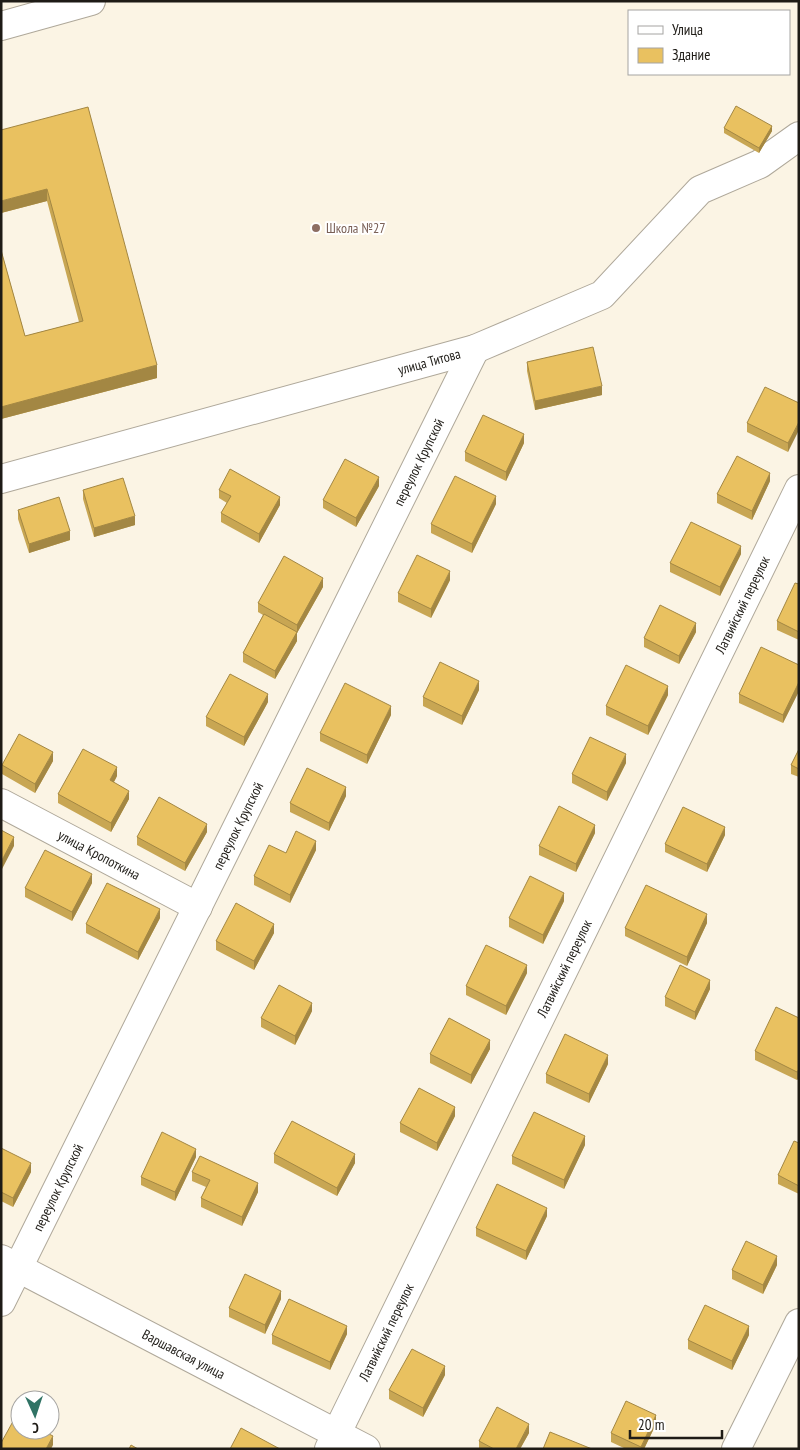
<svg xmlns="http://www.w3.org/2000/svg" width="800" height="1450" viewBox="0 0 800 1450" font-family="'PT Sans Narrow',sans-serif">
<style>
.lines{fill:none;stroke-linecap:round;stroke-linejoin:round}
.street-casing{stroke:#afa89a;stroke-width:30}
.street{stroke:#fff;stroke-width:28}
.wall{fill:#c8a653}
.shaded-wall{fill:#a38743}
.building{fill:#e9c160;stroke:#a38743}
.education-dot{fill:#8d6e63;stroke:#fff;stroke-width:2}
.labels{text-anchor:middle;stroke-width:4;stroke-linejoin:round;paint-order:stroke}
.education-label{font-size:14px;fill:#785e54;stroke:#fff;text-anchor:start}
.street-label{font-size:14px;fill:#1e1b16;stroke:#fff}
</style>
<rect width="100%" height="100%" fill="#fbf4e4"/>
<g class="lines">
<defs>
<g id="street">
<path d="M1 26 91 1"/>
<path id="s1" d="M1 479 475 349 602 295 700 190 760 164 799 136"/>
<path id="s2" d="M1 803 198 907"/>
<path id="s3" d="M1 1259 366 1449"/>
<path id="s4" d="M1 1302 475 349"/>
<path id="s5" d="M329 1449 799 489"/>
<path d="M736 1449 799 1323"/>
</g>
</defs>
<use href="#street" class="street-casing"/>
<use href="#street" class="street"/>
</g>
<path class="wall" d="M88 107 157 378 1 419V250L25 336 79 322 47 201 1 213Z
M724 128 772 131 759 153 724 133Z
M527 362 602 395 535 410 527 371Z
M799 403 788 452 747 432V423Z
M524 443 506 481 465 461V452Z
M770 481 752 520 717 503V494Z
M379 486 356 527 323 508V500Z
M83 490 135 525 94 537 83 499Z
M219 490 280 505 259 543 221 522V513L227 503 219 498Z
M496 504 472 553 431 533V524Z
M18 510 70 540 29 553 18 519Z
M741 554 720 596 670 572V563Z
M450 580 431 618 398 602V593Z
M799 584V640L777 630V621Z
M323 587 297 633V641L275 679 243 662V653L263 615 258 612V603Z
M696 632 679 664 644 647V638Z
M799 665V691L783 723 739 703V694Z
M479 690 462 725 423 706V697Z
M668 695 648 735 606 715V706Z
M268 702 244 746 206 726V717Z
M391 715 367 764 320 741V733Z
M799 749V777L791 774V765Z
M53 761 35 793 2 774V765Z
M626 763 607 801 572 783V774Z
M117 776 114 782 129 799 111 832 58 803V794Z
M346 796 329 831 290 812V803Z
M207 832 185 871 137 845V837Z
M595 833 576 872 539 855V846Z
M725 835 707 872 665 852V844Z
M316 850 290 903 254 885V876L286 853Z
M92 883 72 921 25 897V888Z
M564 901 543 944 509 927V918Z
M160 918 138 960 86 933V924Z
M707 923 687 966 625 936V928Z
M274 933 254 970 216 950V941Z
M527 973 506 1015 466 995V986Z
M710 989 695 1020 665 1006V997Z
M312 1011 295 1045 261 1027V1018Z
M799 1018V1078L797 1080 755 1060V1051Z
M490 1049 471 1084 430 1063V1054Z
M608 1064 589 1103 546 1083V1074Z
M455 1116 437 1151 400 1132V1123Z
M799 1143V1194L778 1184V1175Z
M585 1145 564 1189 512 1164V1156Z
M1 1148 31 1172 13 1207 1 1201Z
M274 1154 355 1163 337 1196 274 1163Z
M196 1157 175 1201 141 1185V1177Z
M192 1172 258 1192 242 1226 201 1207V1198L206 1187 192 1181Z
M547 1216 526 1260 476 1236V1228Z
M777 1265 763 1294 732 1279V1270Z
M281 1299 265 1334 229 1317V1308Z
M347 1334 330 1370 272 1344V1335Z
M749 1335 732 1370 688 1349V1340Z
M445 1375 423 1417 389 1399V1390Z
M656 1424 644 1449H626L611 1442V1433Z
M529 1433 520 1449H479V1441Z"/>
<path class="shaded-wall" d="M772 126V131L759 153V148Z
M47 189V201L1 213V201Z
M157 365V378L1 419V407Z
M602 386V395L535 410V401Z
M799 422V430L788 452V443Z
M524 434V443L506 481V472Z
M770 473V481L752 520V511Z
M379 477V486L356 527V518Z
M496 496V504L472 553V544Z
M280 497V505L259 543V534Z
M135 516V525L94 537V528Z
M70 531V540L29 553V544Z
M741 546V554L720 596V587Z
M450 571V580L431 618V609Z
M323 578V587L297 633V625Z
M696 623V632L679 664V656Z
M297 632V641L275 679V671Z
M479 681V690L462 725V716Z
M799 682V691L783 723V715Z
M668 686V695L648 735V726Z
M268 694V702L244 746V737Z
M391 706V715L367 764V755Z
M53 752V761L35 793V784Z
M626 754V763L607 801V792Z
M117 767V776L110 789V780Z
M346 787V796L329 831V823Z
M129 791V799L111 832V823Z
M207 824V832L185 871V863Z
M595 825V833L576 872V864Z
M725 827V835L707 872V864Z
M14 837V846L1 871V862Z
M316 841V850L290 903V895Z
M92 874V883L72 921V912Z
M564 893V901L543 944V935Z
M160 909V918L138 960V952Z
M707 914V923L687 966V957Z
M274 924V933L254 970V961Z
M527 965V973L506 1015V1006Z
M710 980V989L695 1020V1012Z
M312 1003V1011L295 1045V1036Z
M490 1040V1049L471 1084V1075Z
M608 1055V1064L589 1103V1094Z
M799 1069V1078L797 1080V1072Z
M455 1107V1116L437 1151V1143Z
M585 1136V1145L564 1189V1180Z
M196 1149V1157L175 1201V1192Z
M355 1154V1163L337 1196V1188Z
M31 1163V1172L13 1207V1198Z
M258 1183V1192L242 1226V1217Z
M547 1208V1216L526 1260V1251Z
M777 1256V1265L763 1294V1285Z
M281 1291V1299L265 1334V1325Z
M347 1326V1334L330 1370V1362Z
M749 1326V1335L732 1370V1361Z
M445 1366V1375L423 1417V1408Z
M656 1415V1424L644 1449H641V1447Z
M529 1424V1433L520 1449H516Z
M53 1436V1445L51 1449H46Z"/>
<path class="building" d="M736 106 772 126 759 148 724 128Z
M88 107 157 365 1 407V250L25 336 83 321 47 189 1 201V130Z
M593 347 602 386 535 401 527 362Z
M765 387 799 403V422L788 443 747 423Z
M483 415 524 434 506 472 465 452Z
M737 456 770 473 752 511 717 494Z
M345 459 379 477 356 518 323 500Z
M230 469 280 497 259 534 221 513 231 496 219 490Z
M455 476 496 496 472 544 431 524Z
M123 478 135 516 94 528 83 490Z
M59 497 70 531 29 544 18 510Z
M691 522 741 546 720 587 670 563Z
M417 555 450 571 431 609 398 593Z
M284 556 323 578 297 625 258 603Z
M795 583 799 584V632L777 621Z
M660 605 696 623 679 656 644 638Z
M264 614 297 632 275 671 243 653Z
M761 647 799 665V682L783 715 739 694Z
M440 662 479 681 462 716 423 697Z
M626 665 668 686 648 726 606 706Z
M230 674 268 694 244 737 206 717Z
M345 683 391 706 367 755 320 733Z
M19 734 53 752 35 784 2 765Z
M590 737 626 754 607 792 572 774Z
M83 749 117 767 110 780 129 791 111 823 58 794Z
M799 749V769L791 765Z
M307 768 346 787 329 823 290 803Z
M159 797 207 824 185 863 137 837Z
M559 806 595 825 576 864 539 846Z
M683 807 725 827 707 864 665 844Z
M1 830 14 837 1 862Z
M296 831 316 841 290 895 254 876 269 845 286 853Z
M45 850 92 874 72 912 25 888Z
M530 876 564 893 543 935 509 918Z
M107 883 160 909 138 952 86 924Z
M646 885 707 914 687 957 625 928Z
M236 903 274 924 254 961 216 941Z
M486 945 527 965 506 1006 466 986Z
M680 965 710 980 695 1012 665 997Z
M279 985 312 1003 295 1036 261 1018Z
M776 1007 799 1018V1069L797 1072 755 1051Z
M449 1018 490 1040 471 1075 430 1054Z
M565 1034 608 1055 589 1094 546 1074Z
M419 1088 455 1107 437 1143 400 1123Z
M534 1112 585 1136 564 1180 512 1156Z
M292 1121 355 1154 337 1188 274 1154Z
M162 1132 196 1149 175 1192 141 1177Z
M794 1141 799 1143V1186L778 1175Z
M1 1148 31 1163 13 1198 1 1192Z
M200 1156 258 1183 242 1217 201 1198 210 1180 192 1172Z
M497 1184 547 1208 526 1251 476 1228Z
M746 1241 777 1256 763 1285 732 1270Z
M245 1274 281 1291 265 1325 229 1308Z
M289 1299 347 1326 330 1362 272 1335Z
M705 1305 749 1326 732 1361 688 1340Z
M412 1349 445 1366 423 1408 389 1390Z
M626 1401 656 1415 641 1447 611 1433Z
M497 1407 529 1424 516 1449H494L479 1441Z
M16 1416 20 1419V1430H41L53 1436 46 1449H1V1443Z
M241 1428 280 1449H230Z
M550 1432 592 1449H543Z
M131 1445 138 1449H129Z"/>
<circle class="education-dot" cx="316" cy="228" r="5"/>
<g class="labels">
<g class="education-label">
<text x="326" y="233">Школа №27</text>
</g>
<g class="street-label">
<text dy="5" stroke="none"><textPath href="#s1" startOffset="444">улица Титова</textPath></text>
<text dy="5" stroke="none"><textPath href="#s4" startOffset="938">переулок Крупской</textPath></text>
<text dy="5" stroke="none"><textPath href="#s5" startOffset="940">Латвийский переулок</textPath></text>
<text dy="5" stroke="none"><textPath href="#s4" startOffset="532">переулок Крупской</textPath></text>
<text dy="5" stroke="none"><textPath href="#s2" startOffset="111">улица Кропоткина</textPath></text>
<text dy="5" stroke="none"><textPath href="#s5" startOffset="535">Латвийский переулок</textPath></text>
<text dy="5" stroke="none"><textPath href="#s4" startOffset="128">переулок Крупской</textPath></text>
<text dy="5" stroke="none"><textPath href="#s5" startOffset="130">Латвийский переулок</textPath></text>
<text dy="5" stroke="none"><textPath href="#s3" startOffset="206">Варшавская улица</textPath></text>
</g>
</g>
<rect width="800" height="1450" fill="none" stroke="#1e1b16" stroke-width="5"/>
<rect x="628" y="10" width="162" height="65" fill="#ffffff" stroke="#a5a4a2"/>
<rect x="638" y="26" width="25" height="8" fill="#ffffff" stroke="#a5a4a2"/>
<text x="672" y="35" font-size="15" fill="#1e1b16">Улица</text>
<rect x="638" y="48" width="25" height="15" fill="#e9c160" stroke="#a5a4a2"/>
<text x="672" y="60" font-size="15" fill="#1e1b16">Здание</text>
<g transform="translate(35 1415) rotate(177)"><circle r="24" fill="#ffffff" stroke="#a5a4a2"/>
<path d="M0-4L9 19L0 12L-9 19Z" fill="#307365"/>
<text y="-8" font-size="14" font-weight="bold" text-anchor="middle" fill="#1e1b16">С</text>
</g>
<path d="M630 1430v8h92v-8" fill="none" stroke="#1e1b16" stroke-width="2.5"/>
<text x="638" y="1430" font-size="15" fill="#1e1b16" stroke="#ffffff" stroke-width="4" paint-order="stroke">20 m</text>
</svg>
